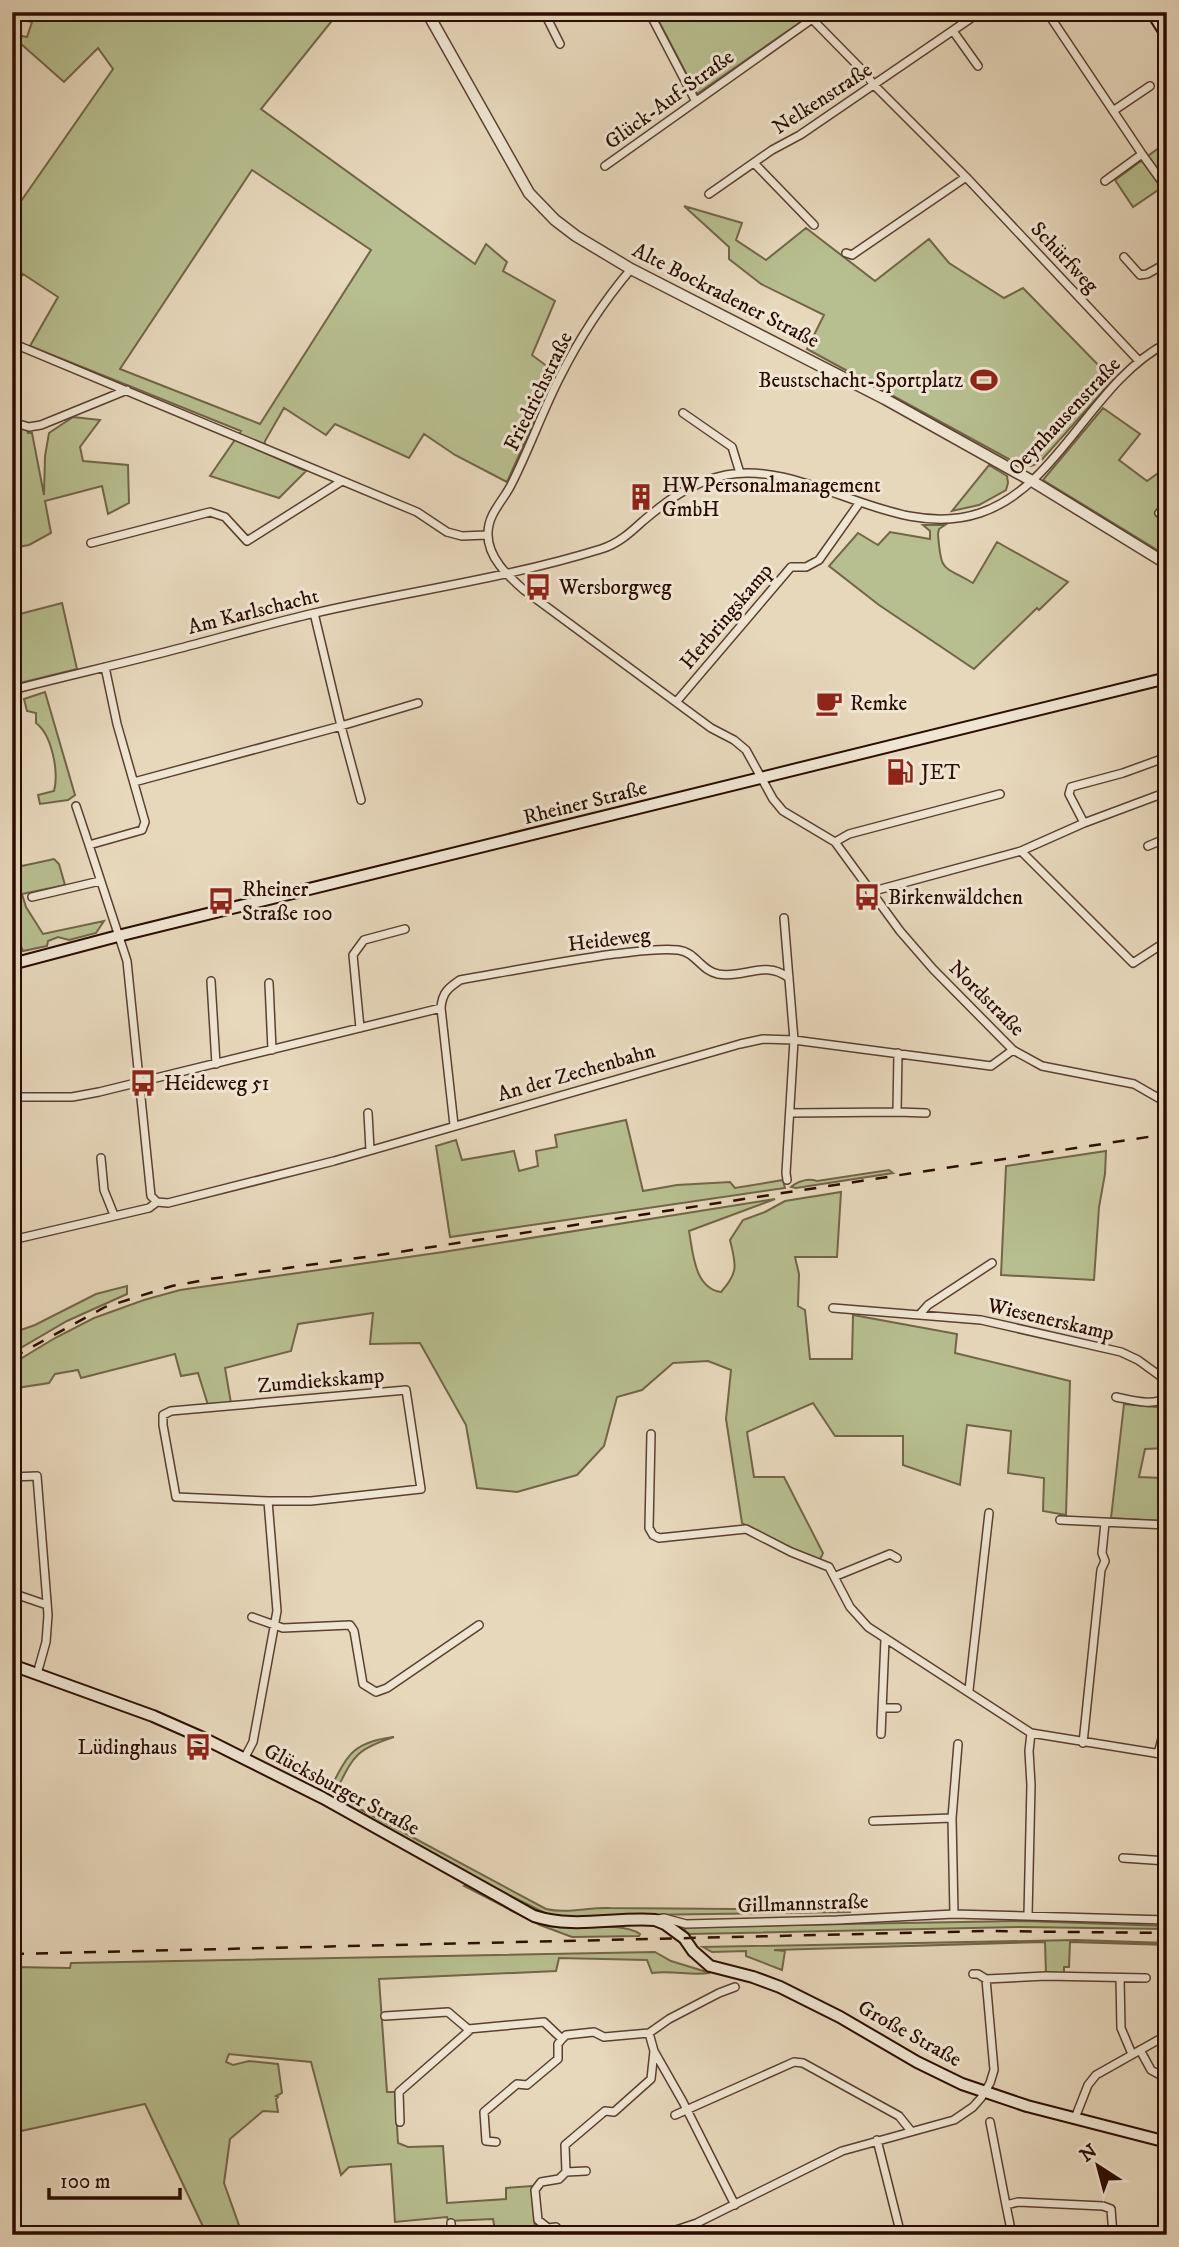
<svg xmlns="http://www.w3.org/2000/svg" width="1179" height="2247" viewBox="0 0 1179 2247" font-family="'IM FELL DW Pica',serif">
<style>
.green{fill:#b7be8f;stroke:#726548;stroke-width:2;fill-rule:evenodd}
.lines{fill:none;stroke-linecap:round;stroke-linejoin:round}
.minor-casing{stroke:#5b3f30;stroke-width:10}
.tertiary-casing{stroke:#5b3f30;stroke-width:13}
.secondary-casing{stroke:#2c0c01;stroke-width:14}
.minor{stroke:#efe5d3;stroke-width:7}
.tertiary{stroke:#efe5d3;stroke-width:10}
.secondary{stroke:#efe5d3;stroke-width:10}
.rail{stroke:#2c0c01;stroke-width:2.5;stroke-dasharray:12 12;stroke-linecap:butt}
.labels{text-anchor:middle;stroke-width:6;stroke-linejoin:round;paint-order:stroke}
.street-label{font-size:21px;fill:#2c0c01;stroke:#efe5d3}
.poi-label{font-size:21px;fill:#2c0c01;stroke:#efe5d3;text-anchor:start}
</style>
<rect width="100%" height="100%" fill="#e7d7bb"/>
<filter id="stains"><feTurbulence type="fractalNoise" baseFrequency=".00286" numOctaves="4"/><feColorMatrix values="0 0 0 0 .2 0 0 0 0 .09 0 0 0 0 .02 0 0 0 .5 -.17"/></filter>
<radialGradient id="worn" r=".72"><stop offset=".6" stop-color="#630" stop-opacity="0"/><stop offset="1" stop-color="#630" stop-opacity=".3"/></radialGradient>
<path class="green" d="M12 12H339L261 109 475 264 486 244 507 262 503 271 555 301 532 355 556 373 507 482 455 455 424 434 409 458 335 424 326 435 284 408 265 441 263 452 306 471 279 498 210 476 241 431 30 346 58 297 23 274 12 290V214L113 69 98 48 64 82 20 43 12 54V20L17 35 27 37 32 22 12 18ZM252 170 371 250 260 424 120 369Z
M654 12H815L697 94Z
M1167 142V184L1133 207 1115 180Z
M684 206 742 223 736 240 766 260 806 228 875 281 929 239 949 263 1004 298 1023 288 1113 380 1039 463 1031 466 1016 463 807 349 824 315 761 284 729 259V247Z
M1103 408 1140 434 1119 460 1147 481 1161 471 1167 474V556L1043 480Z
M73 417 100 420 80 447 83 461 128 465 129 503 108 514 102 486 45 501 51 533 29 545 12 548V425L27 430 28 433H32L44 495 45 456 49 433Z
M989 465 1007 476 1008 483 1006 490 979 505 952 511Z
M923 525H945L939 529 938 534C941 573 942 565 973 583L997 542 1068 582 1039 610 1037 608 974 669 879 605 829 566 858 533 878 545 890 532 930 539V531Z
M62 603 77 669 12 685V616Z
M45 692 75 795 68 800 40 804 38 795 54 791C59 772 52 735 36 723V713L27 711 24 699Z
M12 852 17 867 54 859 59 864 65 885 22 894 26 907 43 934 104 921 96 933 69 940 58 937 48 941 47 946 23 951 18 940 12 942Z
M626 1120 643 1191 677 1185 730 1182 735 1188 783 1180 785 1188 450 1237 436 1146 456 1140 462 1160 514 1151 519 1171 538 1166 536 1151 557 1147 555 1135Z
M1106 1151 1105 1174 1099 1207 1094 1280 1001 1275 1006 1166Z
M889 1170 893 1173 796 1188 791 1187C798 1181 808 1178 817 1181Z
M841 1192 837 1257H795L799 1274 798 1306 805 1310 810 1359H852L853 1315 957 1334 955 1353 1070 1381 1066 1515 1043 1511 1044 1478 1008 1473 1011 1431 967 1425 960 1485 903 1465V1436H835L813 1403 747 1432 754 1477H784L823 1553 819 1562 763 1536 742 1523 726 1419 731 1370 708 1361 673 1363 642 1390 617 1397 604 1446 577 1475 517 1492 477 1488 466 1425 420 1343 370 1344 373 1313 298 1324 291 1351 225 1368 231 1403 208 1405 198 1373 181 1376 175 1354 81 1378 78 1370 55 1374 49 1383 17 1388 12 1398V1364L55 1338 94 1318 144 1300 180 1290 443 1252 775 1199 689 1231C693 1252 694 1288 721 1292 739 1272 736 1265 730 1240L743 1220 765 1212 785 1201Z
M127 1286V1294L67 1321 12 1353V1333L35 1325 96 1294Z
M1124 1404 1167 1408V1448L1145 1449 1139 1477 1163 1478 1161 1521 1111 1518Z
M394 1737C353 1750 353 1758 334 1795L546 1909C567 1914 588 1907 610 1908 687 1909 764 1910 842 1910L851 1912 639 1915 629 1918 560 1917 547 1914 495 1888 331 1796 330 1789C348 1754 353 1742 394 1737Z
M467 1884C492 1899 520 1919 549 1926 574 1931 619 1920 640 1934L639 1936 572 1937 540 1925 464 1886Z
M1024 1921 1167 1926V1929L1019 1927 689 1934 686 1932 684 1927Z
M1076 1940 1167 1943V1945L1070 1942 1069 1967H1064V1974H1046L1045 1942 774 1950 785 1951 782 1970 746 1956V1951L712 1952 703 1947Z
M655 1952 671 1961 710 1973C690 1976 673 1970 652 1973L647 1960 559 1958 556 1971 379 1979 387 2092H395L398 2143 408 2147 443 2146 447 2203 506 2199V2188L532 2186 535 2229 496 2235 493 2219 448 2221 447 2217 395 2222 391 2164 349 2167 341 2175 311 2062 229 2054 226 2062 233 2065 249 2061 278 2064 282 2093 276 2096 278 2097 276 2099 278 2112 263 2111 230 2139 224 2183 241 2231 239 2235H207L145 2104 12 2133V1967L70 1968 71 1963Z"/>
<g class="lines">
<defs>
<path id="minor" d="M544 12 560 44
M649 12 695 100
M1047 12 1142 154 1105 181
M812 19 864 72 874 85 966 177 1139 361
M953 31 978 66
M1113 111 1150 86
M1142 154 1165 186
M754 163 814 225
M605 166 822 12
M709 194 772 150 800 135 980 12
M846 253 852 255 966 177
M1124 257 1140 275 1147 274 1167 263
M631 269C604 301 579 339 560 377 542 412 529 450 511 485 503 501 488 514 488 533 487 557 508 576 524 590L711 728 734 740 746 750 773 799 783 811 835 842 900 931 933 969 1013 1050 1042 1066 1134 1084 1167 1103
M12 343 417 512 447 532 462 536 487 535
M683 413 732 447 740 473
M12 422 29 427 41 425 127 390
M1167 504 1159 513 1167 522
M91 543 210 512 225 517 247 541 342 481
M314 613 341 726 418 703
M105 667 117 724 145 822 142 830 89 845 127 961 151 1196 157 1202 168 1203 334 1161 740 1044 763 1039 794 1040 991 1066 1013 1050
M12 690C66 676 120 664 173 650 220 638 267 624 315 613 410 591 508 578 601 549 618 544 631 532 643 521 669 499 692 482 726 475 807 459 893 542 980 513 1059 487 1092 381 1167 343
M677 701 791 567H806L819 560 860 502
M134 782 341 726 361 800
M76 806 89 845
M1084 823 1069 794 1071 787 1123 773 1167 757
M835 842 849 834 1000 794
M1148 846 1167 838
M1021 851 1084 823 1167 792
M870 892 1021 851 1133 963 1167 941
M32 897 100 881
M784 918 794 1040 786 1173 787 1180
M211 981 216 1064
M269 983 272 1050
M360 1028 353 955 364 940 405 929
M898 1053 897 1112 926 1113
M12 1097H72L99 1092 441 1008
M368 1113 370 1150
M790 1113 897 1112
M454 1125 441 1008C442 993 448 988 460 980 511 971 562 961 614 954 634 952 657 948 678 950 696 952 700 970 718 974 745 979 764 959 789 978
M101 1158 104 1190 114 1215
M12 1240 149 1208 157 1202
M833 1308 981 1320 1121 1352 1138 1360 1167 1381
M920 1314 928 1305 992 1263
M1116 1397C1132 1400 1153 1407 1167 1397
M651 1434 649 1528 653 1535 659 1538 746 1529 791 1552 829 1567 850 1607 868 1627 1031 1733 1167 1755
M12 1477 37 1476 48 1615 46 1642 37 1674
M1060 1520 1167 1525
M836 1576 890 1554 897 1558
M12 1593 47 1605
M252 1617 283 1628 350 1625 354 1631 363 1684 376 1692 387 1688 479 1625
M969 1690 989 1513
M882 1708H897
M881 1734 885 1639
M1083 1743 1101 1570 1105 1561 1102 1553 1105 1523
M1158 1754 1167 1719
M244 1759 253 1742 277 1611 268 1501H311L421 1489 406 1390 171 1411 163 1415V1425L176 1497 268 1501
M873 1821 952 1818
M1123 1858 1167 1861
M954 1914 952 1818 958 1744
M1028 1915 1031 1785 1029 1751 1031 1733
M657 1919 664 1918 686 1924 837 1920 954 1914 1167 1920
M973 1974H978L986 1979 1046 1976 1146 1978
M1120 1978 1121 2028 1132 2054
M385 2016 448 2012 468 2029 544 2022 562 2039 566 2035 594 2032 604 2037 649 2033 669 2019 719 1993 735 1987
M649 2033 654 2051 683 2102 735 2205
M1140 2050 1151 2070 1167 2079
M675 2115 794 2062 803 2063 899 2116 911 2131
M1075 2118 1088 2085 1096 2075 1167 2035
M400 2122 399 2092 471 2029
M990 2122 1006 2205
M877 2140 901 2235
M496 2142 486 2141 484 2112 517 2084 527 2085 558 2059V2044L562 2039
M566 2172 586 2171
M451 2223 452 2235
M563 2235 556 2227 548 2228 538 2220 535 2190 541 2182 559 2179 566 2172 565 2145 605 2111 614 2112 651 2079 654 2051
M661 2235 697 2223 842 2151 954 2120 973 2107 981 2098 990 2083 994 2070 986 1979
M1012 2235 1006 2205 1018 2202 1103 2206 1111 2209 1113 2235"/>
<path id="tertiary" d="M427 12 529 193 555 220 576 236 631 269 885 399 1032 481 1167 564"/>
<path id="secondary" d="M1152 12 1167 36
M12 964 118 936 1167 678
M12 1665 153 1716 203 1738 323 1798 534 1916C574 1929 614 1917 655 1920L665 1924 684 1938 693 1951 710 1966 753 1977 780 1987 840 2017 917 2062 962 2084 1027 2106 1167 2142"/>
</defs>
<use href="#minor" class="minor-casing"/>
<use href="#tertiary" class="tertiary-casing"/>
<use href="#secondary" class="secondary-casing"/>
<use href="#minor" class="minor"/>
<use href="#tertiary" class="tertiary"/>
<use href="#secondary" class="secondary"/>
<path class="rail" d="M12 1358 105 1307 172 1286 210 1279 386 1254 1167 1134
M12 1954 987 1931 1167 1933"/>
</g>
<defs>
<symbol id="stadium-bare" viewBox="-9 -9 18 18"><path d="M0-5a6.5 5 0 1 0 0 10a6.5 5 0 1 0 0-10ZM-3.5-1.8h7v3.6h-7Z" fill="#8f2418" stroke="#efe5d3" stroke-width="2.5" paint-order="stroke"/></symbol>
<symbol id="building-bare" viewBox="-9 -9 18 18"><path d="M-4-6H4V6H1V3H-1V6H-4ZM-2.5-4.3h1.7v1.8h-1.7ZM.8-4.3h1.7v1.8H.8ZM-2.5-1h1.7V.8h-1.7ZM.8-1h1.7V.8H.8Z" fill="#8f2418" stroke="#efe5d3" stroke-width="2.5" paint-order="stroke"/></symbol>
<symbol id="bus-bare" viewBox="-9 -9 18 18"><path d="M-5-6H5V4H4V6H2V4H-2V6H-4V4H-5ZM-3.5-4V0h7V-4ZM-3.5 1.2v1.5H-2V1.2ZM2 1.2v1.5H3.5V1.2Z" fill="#8f2418" stroke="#efe5d3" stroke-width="2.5" paint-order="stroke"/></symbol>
<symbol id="cafe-bare" viewBox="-9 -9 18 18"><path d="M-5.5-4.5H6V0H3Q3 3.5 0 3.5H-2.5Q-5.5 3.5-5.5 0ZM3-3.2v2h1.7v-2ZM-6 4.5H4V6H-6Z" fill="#8f2418" stroke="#efe5d3" stroke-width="2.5" paint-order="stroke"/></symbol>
<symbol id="fuel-bare" viewBox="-9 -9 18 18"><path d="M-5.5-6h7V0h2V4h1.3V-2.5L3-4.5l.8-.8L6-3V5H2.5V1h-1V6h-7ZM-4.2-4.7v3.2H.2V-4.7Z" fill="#8f2418" stroke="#efe5d3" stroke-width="2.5" paint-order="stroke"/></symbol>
</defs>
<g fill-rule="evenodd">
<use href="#stadium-bare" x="965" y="361" width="38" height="38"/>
<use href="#building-bare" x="622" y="478" width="38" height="38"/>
<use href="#bus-bare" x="519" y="568" width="38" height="38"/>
<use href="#cafe-bare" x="810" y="684" width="38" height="38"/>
<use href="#fuel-bare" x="881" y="753" width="38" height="38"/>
<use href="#bus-bare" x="848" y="878" width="38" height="38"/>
<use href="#bus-bare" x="202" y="882" width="38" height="38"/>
<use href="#bus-bare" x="124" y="1064" width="38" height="38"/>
<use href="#bus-bare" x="179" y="1728" width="38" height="38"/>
</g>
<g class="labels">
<g class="street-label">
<text transform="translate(822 98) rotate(-33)" y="7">Nelkenstraße</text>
<text transform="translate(669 99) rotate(-36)" y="7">Glück-Auf-Straße</text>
<text transform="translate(1065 257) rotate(47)" y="7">Schürfweg</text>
<text transform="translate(726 295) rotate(27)" y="7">Alte Bockradener Straße</text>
<text transform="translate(538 391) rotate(-64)" y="7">Friedrichstraße</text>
<text transform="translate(1064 416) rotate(-47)" y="7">Oeynhausenstraße</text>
<text transform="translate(253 611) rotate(-14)" y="7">Am Karlschacht</text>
<text transform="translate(726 616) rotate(-50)" y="7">Herbringskamp</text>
<text transform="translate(585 802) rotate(-14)" y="7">Rheiner Straße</text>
<text transform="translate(609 939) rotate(-7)" y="7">Heideweg</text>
<text transform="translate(987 998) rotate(45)" y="7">Nordstraße</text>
<text transform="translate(576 1072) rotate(-16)" y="7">An der Zechenbahn</text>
<text transform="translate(1051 1319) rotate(13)" y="7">Wiesenerskamp</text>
<text transform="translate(321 1380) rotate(-5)" y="7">Zumdiekskamp</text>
<text transform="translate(342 1789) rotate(28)" y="7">Glücksburger Straße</text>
<text transform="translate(803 1903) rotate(-2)" y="7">Gillmannstraße</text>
<text transform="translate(910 2033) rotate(29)" y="7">Große Straße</text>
</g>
<g class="poi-label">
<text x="963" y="387" text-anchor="end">Beustschacht-Sportplatz</text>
<text x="662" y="492">HW Personalmanagement<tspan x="662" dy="24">GmbH</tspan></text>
<text x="559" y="594">Wersborgweg</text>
<text x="850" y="710">Remke</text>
<text x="921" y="779">JET</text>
<text x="242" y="896">Rheiner<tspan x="242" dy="24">Straße 100</tspan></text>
<text x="888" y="904">Birkenwäldchen</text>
<text x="164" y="1090">Heideweg 51</text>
<text x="177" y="1754" text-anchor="end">Lüdinghaus</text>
</g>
</g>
<rect width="1179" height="2247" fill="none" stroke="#e7d7bb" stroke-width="42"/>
<rect x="14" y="14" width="1151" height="2219" fill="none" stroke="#2c0c01" stroke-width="3.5"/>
<rect x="21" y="21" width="1137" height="2205" fill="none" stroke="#2c0c01" stroke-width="2"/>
<g transform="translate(1098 2166) rotate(324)" stroke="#efe5d3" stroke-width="5" paint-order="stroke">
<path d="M0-5L12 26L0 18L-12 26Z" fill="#2c0c01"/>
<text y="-10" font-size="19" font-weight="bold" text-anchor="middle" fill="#2c0c01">N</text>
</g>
<path d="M49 2188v10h131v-10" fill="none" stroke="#2c0c01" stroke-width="3.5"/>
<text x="60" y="2188" font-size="21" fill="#2c0c01" stroke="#efe5d3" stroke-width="5" paint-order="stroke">100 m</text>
<rect width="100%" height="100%" filter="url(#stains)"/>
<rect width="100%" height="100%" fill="url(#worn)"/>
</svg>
